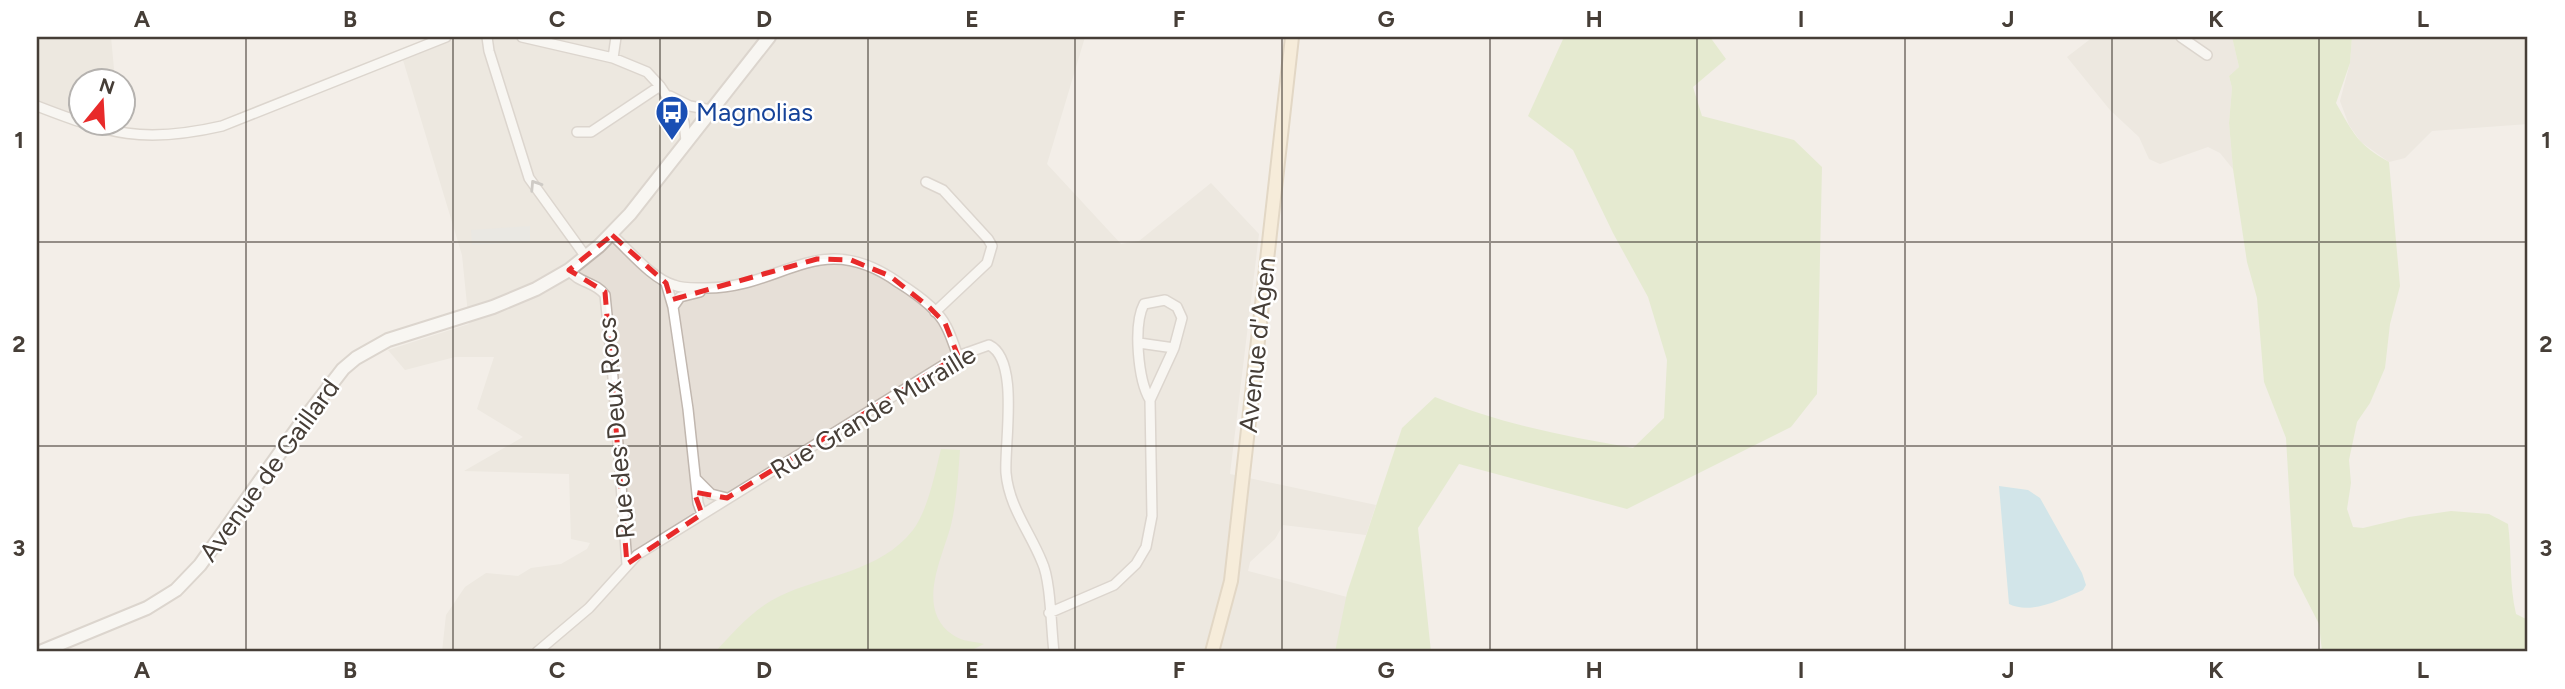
<svg xmlns="http://www.w3.org/2000/svg" width="2565" height="689" viewBox="0 0 2565 689" font-family="Figtree,sans-serif">
<style>
.residential{fill:#e6dfd7}
.green{fill:#d5e4b4}
.parking{fill:#e1dfdd}
.water{fill:#aadaea}
.lines{fill:none;stroke-linecap:round;stroke-linejoin:round}
.minor-casing{stroke:#c1b7af;stroke-width:12}
.tertiary-casing{stroke:#c1b7af;stroke-width:16}
.secondary-casing{stroke:#cfba9b;stroke-width:16}
.minor{stroke:#fff;stroke-width:9}
.tertiary{stroke:#fff;stroke-width:12}
.secondary{stroke:#fae8cb;stroke-width:12}
.oneway{stroke:#a29e9b}
.marked{fill:none;stroke:#e82a2a;stroke-width:5;stroke-dasharray:14 9;stroke-linejoin:round}
.grid{fill:none;stroke:#463e37;stroke-width:2;stroke-opacity:0.55}
.labels{text-anchor:middle;stroke-width:5;stroke-linejoin:round;paint-order:stroke}
.transit-label{font-size:26px;fill:#164399;stroke:#fff;text-anchor:start}
.street-label{font-size:26px;fill:#463e37;stroke:#fff}
.neatline{fill:none;stroke:#463e37;stroke-width:2.5}
.grid-label{font-size:23px;text-anchor:middle;font-weight:bold;fill:#463e37}
</style>
<rect width="100%" height="100%" fill="#f3eee8"/>
<path class="residential" d="M37 37H111L115 80H80V119L37 101Z
M475 37H1085L1047 164 1121 244 1139 241 1211 183 1259 234 1230 474 1376 505 1366 535 1283 525 1275 539 1250 562 1248 571 1347 597 1336 652H442L446 615 465 587 486 573 518 576 531 568 561 564 587 549 590 543 571 539 569 474 464 471 523 437 477 409 494 357H455L405 370 388 350 469 324 462 255 403 60 458 38Z
M2093 37H2232L2239 67 2229 76 2232 88 2229 123 2233 169 2220 153 2208 147 2160 164 2149 159 2139 137 2110 110 2067 57Z
M2352 37H2528V124L2432 131 2405 158 2389 162 2361 142 2349 125 2340 101 2350 63Z"/>
<path class="green" d="M1564 37H1710L1726 59 1693 87 1702 116 1794 140 1822 167 1817 394 1791 427 1627 509 1459 464 1418 528 1431 652H1335L1347 593 1402 428 1435 397C1500 424 1565 436 1633 448L1664 418 1667 360 1648 297 1613 233 1573 150 1528 116Z
M2232 37H2352L2350 63 2336 103C2353 133 2358 145 2389 162L2400 286 2390 324 2385 368 2370 403 2357 422 2349 460 2351 483 2347 509 2353 527 2363 528 2409 517 2451 511 2489 514 2508 524C2512 554 2509 584 2516 614L2528 620V652H2322L2319 624 2294 575 2286 438 2264 382 2257 298 2247 262 2233 169 2229 123 2232 88 2229 76 2239 67Z
M941 449 960 450C958 475 957 500 951 525 942 559 915 609 953 635 963 642 973 641 984 644L968 652H715C735 631 753 609 780 596 824 575 880 572 913 530 928 510 935 473 941 449Z"/>
<path class="parking" d="M530 226V242L472 245 471 230Z"/>
<path class="water" d="M1999 486 2028 490 2040 498 2082 573 2086 585 2083 590C2062 599 2031 615 2009 604Z"/>
<g class="lines">
<defs>
<path id="minor" d="M487 37 489 51 529 178 586 257
M522 37 613 58 647 72 660 86 684 122 686 141
M2181 37 2207 55
M613 58 616 37
M670 96 690 106 711 110
M37 106C109 134 144 144 222 126L446 37
M577 132H591L660 86
M926 182 943 190 988 239 992 246 987 263 935 312
M612 235C629 250 652 279 674 285 684 289 695 288 705 288 783 289 819 226 899 283 915 293 938 309 946 326 951 335 954 346 958 356
M569 270C578 283 596 282 605 295L612 365 627 564
M666 283 673 307 688 409 698 503 702 514
M673 307 680 297 700 292
M1139 343 1174 348
M696 479 711 494 727 498
M1049 613 1114 585 1136 564 1146 547 1152 516 1150 400 1174 348 1182 318 1177 307 1165 300 1144 304C1133 325 1138 380 1150 400
M537 652 589 608 637 555 958 356 989 345C1020 360 1004 444 1006 473 1009 507 1030 532 1042 562 1051 581 1051 629 1054 652"/>
<path id="tertiary" d="M40 652 147 608 176 590 200 565 299 426 343 369 356 358 388 340 493 307 536 289 569 270 599 246 630 214 769 37"/>
<path id="secondary" d="M1212 652 1231 581 1292 37"/>
</defs>
<use href="#minor" class="minor-casing"/>
<use href="#tertiary" class="tertiary-casing"/>
<use href="#secondary" class="secondary-casing"/>
<use href="#minor" class="minor"/>
<use href="#tertiary" class="tertiary"/>
<use href="#secondary" class="secondary"/>
</g>
<defs><path id="oneway-chevron" d="M-2-3.5L2.5 0L-2 3.5" fill="none" stroke-width="1.6" stroke-linecap="round" stroke-linejoin="round" transform="scale(1.75)"/></defs>
<use class="oneway" href="#oneway-chevron" transform="translate(535 185) rotate(-123)"/>
<path d="M0 0H2565V689H0ZM612 235 666 283 671 300 817 259 851 260 890 276 929 307 945 323 958 356 727 498 694 492 702 514 627 564 605 292 569 270Z" fill="#f3eee8" fill-opacity=".55" fill-rule="evenodd"/>
<path class="marked" d="M612 235 666 283 671 300 817 259 851 260 890 276 929 307 945 323 958 356 727 498 694 492 702 514 627 564 605 292 569 270Z"/>
<path class="grid" d="M246 37V652M453 37V652M660 37V652M868 37V652M1075 37V652M1282 37V652M1490 37V652M1697 37V652M1905 37V652M2112 37V652M2319 37V652M37 242H2528M37 446H2528"/>
<defs>
<symbol id="bus-pin" viewBox="-11 -11 22 30"><path d="M0 17L-7.5 6A9.5 9.5 0 1 1 7.5 6Z" fill="#1a4fb4" stroke="#fff"/><path d="M-5-6H5V4H4V6H2V4H-2V6H-4V4H-5ZM-3.5-4V0h7V-4ZM-3.5 1.2v1.5H-2V1.2ZM2 1.2v1.5H3.5V1.2Z" fill="#fff"/></symbol>
</defs>
<g fill-rule="evenodd">
<use href="#bus-pin" x="653" y="93" width="38" height="52"/>
</g>
<g class="labels">
<g class="transit-label">
<text x="696" y="121">Magnolias</text>
</g>
<g class="street-label">
<text transform="translate(1257 345) rotate(-84)" y="9">Avenue d'Agen</text>
<text transform="translate(873 412) rotate(-31)" y="9">Rue Grande Muraille</text>
<text transform="translate(616 428) rotate(-95)" y="9">Rue des Deux Rocs</text>
<text transform="translate(269 470) rotate(-54)" y="9">Avenue de Gaillard</text>
</g>
</g>
<rect width="2565" height="689" fill="none" stroke="#ffffff" stroke-width="77"/>
<g transform="translate(102 102) rotate(18)"><circle r="33" fill="#ffffff" stroke="#b5b2af" stroke-width="2"/>
<path d="M0-5L12 26L0 18L-12 26Z" fill="#e82a2a"/>
<text y="-10" font-size="19" font-weight="bold" text-anchor="middle" fill="#463e37">N</text>
</g>
<rect x="38" y="38" width="2488" height="612" class="neatline"/>
<g class="grid-label">
<text x="142" y="27">A</text>
<text x="350" y="27">B</text>
<text x="557" y="27">C</text>
<text x="764" y="27">D</text>
<text x="972" y="27">E</text>
<text x="1179" y="27">F</text>
<text x="1386" y="27">G</text>
<text x="1594" y="27">H</text>
<text x="1801" y="27">I</text>
<text x="2008" y="27">J</text>
<text x="2216" y="27">K</text>
<text x="2423" y="27">L</text>
<text x="19" y="148">1</text>
<text x="2546" y="148">1</text>
<text x="19" y="352">2</text>
<text x="2546" y="352">2</text>
<text x="19" y="556">3</text>
<text x="2546" y="556">3</text>
<text x="142" y="678">A</text>
<text x="350" y="678">B</text>
<text x="557" y="678">C</text>
<text x="764" y="678">D</text>
<text x="972" y="678">E</text>
<text x="1179" y="678">F</text>
<text x="1386" y="678">G</text>
<text x="1594" y="678">H</text>
<text x="1801" y="678">I</text>
<text x="2008" y="678">J</text>
<text x="2216" y="678">K</text>
<text x="2423" y="678">L</text>
</g>
</svg>
